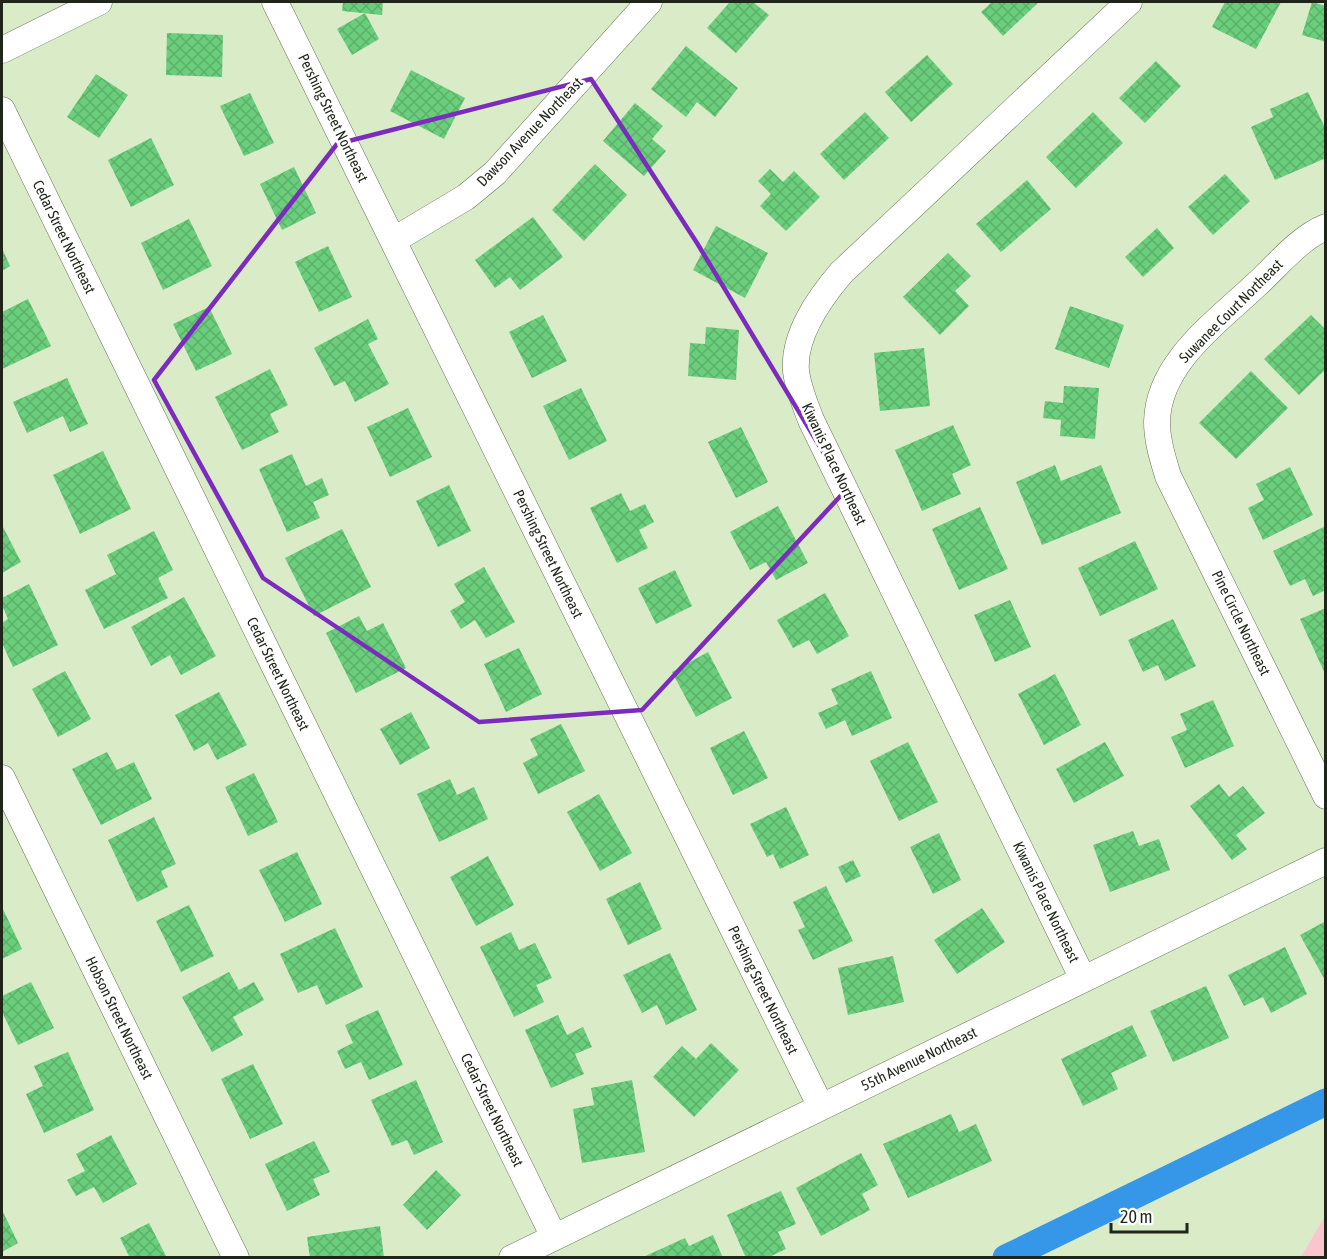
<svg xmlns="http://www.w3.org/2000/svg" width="1327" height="1259" viewBox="0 0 1327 1259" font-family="'Asap Condensed',sans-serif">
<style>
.pitch{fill:#fac6ce}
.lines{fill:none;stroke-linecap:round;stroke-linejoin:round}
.canal{stroke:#3696e7;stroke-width:27}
.building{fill:url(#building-cross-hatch)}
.street-casing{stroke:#647354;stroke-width:27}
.street{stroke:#fff;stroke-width:26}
.marked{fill:none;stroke:#7b2cbf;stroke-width:4.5;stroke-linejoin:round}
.labels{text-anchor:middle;stroke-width:6;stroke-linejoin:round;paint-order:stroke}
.street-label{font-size:15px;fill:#1f2518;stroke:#fff}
</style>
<defs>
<pattern id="building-cross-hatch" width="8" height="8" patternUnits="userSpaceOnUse" patternTransform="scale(1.5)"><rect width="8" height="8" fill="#6ace7c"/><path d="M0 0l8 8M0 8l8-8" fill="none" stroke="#5bb16a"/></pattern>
</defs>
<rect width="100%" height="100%" fill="#daebc7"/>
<path class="pitch" d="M1325 1216V1257H1301Z"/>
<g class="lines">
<path class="canal" d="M1006 1258 1326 1102"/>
</g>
<path class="building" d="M343 2H383L382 15 342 11Z
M730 2H753L769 15 736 53 707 28Z
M992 2H1039L1003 36 981 12Z
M1225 2H1281L1256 49 1212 27Z
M1312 2 1326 6V42L1302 35Z
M365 13 379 39 352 55 337 29Z
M167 33 223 35 222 77 166 75Z
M686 46 738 88 715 117 697 102 686 117 651 89Z
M927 55 953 84 911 122 885 92Z
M1156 61 1181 86 1145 123 1119 98Z
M411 70 465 98 444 139 390 111Z
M96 74 128 95 99 138 67 117Z
M1308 92 1326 130V158L1275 180 1251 127 1273 117 1270 109Z
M250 93 274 143 244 156 220 106Z
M635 103 663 126 652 139 666 151 644 176 603 141Z
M865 112 889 138 844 180 820 154Z
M1093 112 1123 143 1076 188 1046 157Z
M151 138 174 185 131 207 108 160Z
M595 164 627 195 584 241 552 210Z
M294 167 316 213 282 230 260 184Z
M770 169 783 182 794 171 820 197 786 231 760 206 771 194 758 181Z
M1225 174 1250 201 1213 235 1188 207Z
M1027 180 1051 209 1001 252 976 224Z
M533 217 563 257 520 290 510 277 495 288 475 260Z
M189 219 212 266 163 290 141 243Z
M716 226 768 253 745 298 693 270Z
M1157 228 1174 248 1143 277 1125 257Z
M328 246 352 297 319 312 295 262Z
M2 248 10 266 2 271Z
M948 253 971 276 955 291 969 306 940 335 903 297Z
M28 299 51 346 2 369V312Z
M1070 306 1124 325 1109 368 1055 349Z
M209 307 232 354 196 371 173 324Z
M543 315 567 361 532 378 509 332Z
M1311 315 1326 330V369L1299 395 1264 359Z
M368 319 378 339 368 344 389 384 355 402 345 381 334 386 314 348Z
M706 327 739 330 736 380 688 376 690 343 705 344Z
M924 348 930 406 880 411 874 353Z
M270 369 288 405 270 414 279 432 242 450 215 397Z
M1251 371 1288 408 1236 459 1199 423Z
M67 378 88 424 70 432 63 416 27 433 13 402Z
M1064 386 1099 388 1095 439 1060 436 1061 420 1043 418 1045 401 1063 403Z
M581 388 607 441 569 460 543 406Z
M408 408 432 457 390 477 367 427Z
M953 425 971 465 952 474 961 494 922 511 895 450Z
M741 427 768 482 736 498 708 442Z
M103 451 131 509 80 534 53 475Z
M292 454 306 486 322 478 329 495 313 502 320 518 287 532 259 469Z
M1055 465 1061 481 1101 465 1121 513 1042 545 1016 482Z
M1290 467 1313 515 1263 540 1248 508 1264 500 1256 484Z
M449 485 471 531 438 547 416 501Z
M621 493 630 511 645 504 654 522 639 530 648 548 617 563 590 508Z
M778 506 808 563 776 580 766 562 750 570 730 532Z
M980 507 1008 569 959 590 932 529Z
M2 525 21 562 2 573Z
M1326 526V590L1313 596 1305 579 1290 586 1273 551Z
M342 529 371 587 314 616 285 558Z
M154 531 173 570 158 578 168 598 104 629 85 590 116 574 107 555Z
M1135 541 1158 589 1100 616 1078 568Z
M484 567 515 622 486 638 475 620 461 629 450 611 465 602 454 584Z
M675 570 692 606 656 624 638 588Z
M29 584 58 645 13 667 2 643V623L8 619 2 605V598Z
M825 593 849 636 817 654 809 640 793 648 777 620Z
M184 597 216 656 181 675 170 655 151 666 131 627Z
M1010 600 1031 647 995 662 974 615Z
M1326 608V676L1300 619Z
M359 616 367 631 383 623 406 668 356 693 326 633Z
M1173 619 1196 666 1165 681 1158 665 1143 672 1128 640Z
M519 648 542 694 506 712 484 664Z
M708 652 732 698 696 717 672 672Z
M65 671 91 719 58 737 32 689Z
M871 671 892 718 852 736 845 720 826 729 818 713 838 704 831 689Z
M1055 674 1081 725 1044 745 1018 694Z
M219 692 247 745 217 760 208 743 194 751 175 715Z
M1213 700 1234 746 1185 768 1171 737 1187 730 1180 714Z
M411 712 430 748 400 765 380 729Z
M561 724 585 771 538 794 523 763 538 755 530 739Z
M744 731 768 778 733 795 710 748Z
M908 742 938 802 899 821 870 761Z
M1105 742 1124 776 1074 803 1056 769Z
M107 752 117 770 134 762 152 799 101 825 72 769Z
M254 773 278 822 248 836 225 787Z
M450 779 457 795 474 787 488 819 439 842 417 794Z
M1219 784 1229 797 1243 786 1265 813 1236 835 1247 849 1232 860 1190 806Z
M599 794 632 853 600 871 567 812Z
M786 807 809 855 780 869 773 854 767 857 750 824Z
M154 817 176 864 161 871 168 887 137 902 108 840Z
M1133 831 1139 846 1159 839 1170 870 1110 892 1093 845Z
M939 833 961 880 933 894 910 847Z
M297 852 322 904 285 922 259 870Z
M488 856 514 905 476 926 450 877Z
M853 860 861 876 846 883 838 867Z
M640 882 662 929 628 945 606 899Z
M826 886 853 941 813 960 798 930 805 927 793 902Z
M189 905 214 956 181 972 156 921Z
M2 907 22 949 2 959Z
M982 908 1005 942 957 974 934 940Z
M1326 921V982L1300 935Z
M335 928 363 987 326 1005 317 985 298 993 280 954Z
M511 932 519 950 535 943 552 978 536 985 544 1002 514 1017 480 947Z
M1285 947 1307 994 1271 1013 1263 997 1244 1006 1228 975Z
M670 953 697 1010 666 1025 657 1005 642 1013 623 975Z
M893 956 904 1002 848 1015 838 968Z
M229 972 239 990 254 982 264 1000 233 1017 243 1035 212 1052 182 997Z
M31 982 54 1028 18 1045 2 1012V996Z
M1206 986 1229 1038 1173 1062 1150 1011Z
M378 1010 403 1065 369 1080 361 1062 345 1069 337 1051 353 1043 345 1025Z
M558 1015 567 1035 583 1027 592 1047 575 1054 584 1074 551 1088 525 1030Z
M1132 1025 1147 1056 1111 1073 1118 1089 1083 1106 1061 1059Z
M711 1043 739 1070 694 1117 653 1077 682 1046 696 1059Z
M68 1052 94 1110 44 1133 26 1094 43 1086 34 1066Z
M253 1064 283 1124 250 1139 221 1079Z
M416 1080 443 1142 414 1155 407 1140 392 1146 371 1100Z
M632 1080 645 1152 582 1163 573 1109 594 1105 591 1088Z
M951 1114 959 1132 976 1124 992 1161 908 1198 883 1144Z
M111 1135 137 1184 103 1203 94 1187 76 1196 67 1180 85 1171 76 1154Z
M314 1141 330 1172 313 1179 320 1195 287 1211 265 1164Z
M861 1153 878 1185 862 1194 870 1210 821 1236 796 1188Z
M436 1170 461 1195 427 1230 403 1205Z
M781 1191 796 1224 778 1232 786 1249 767 1258H746L727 1215Z
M2 1210 18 1243 2 1252Z
M149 1223 167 1258H130L120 1238Z
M380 1226 384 1258H310L307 1237Z
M713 1235 723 1258H641L685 1238 689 1246Z"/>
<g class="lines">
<defs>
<path id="street" d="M275 2 821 1107
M2 50 99 2
M2 110 554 1237
M1326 227C1299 238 1277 266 1256 285 1217 322 1158 363 1157 422 1157 441 1163 459 1168 476L1326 796
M394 240 466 197 495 173 649 2
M2 778 236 1258
M1083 979 811 420C805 404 798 388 796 371 793 335 819 299 841 273L1129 2
M512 1258 1326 861"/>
</defs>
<use href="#street" class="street-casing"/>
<use href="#street" class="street"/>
</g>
<path class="marked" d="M591 79 697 243 846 490 642 710 479 722 263 578 154 380 337 144Z"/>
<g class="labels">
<g class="street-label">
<text transform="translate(333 118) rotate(64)" y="5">Pershing Street Northeast</text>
<text transform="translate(530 132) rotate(-46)" y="5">Dawson Avenue Northeast</text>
<text transform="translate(64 237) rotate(64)" y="5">Cedar Street Northeast</text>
<text transform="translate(1231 311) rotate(-45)" y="5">Suwanee Court Northeast</text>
<text transform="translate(834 464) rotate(65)" y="5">Kiwanis Place Northeast</text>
<text transform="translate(548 554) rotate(64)" y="5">Pershing Street Northeast</text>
<text transform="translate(1241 623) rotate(64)" y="5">Pine Circle Northeast</text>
<text transform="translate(278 674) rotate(64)" y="5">Cedar Street Northeast</text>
<text transform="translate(1046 902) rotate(64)" y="5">Kiwanis Place Northeast</text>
<text transform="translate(763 990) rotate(64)" y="5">Pershing Street Northeast</text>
<text transform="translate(119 1018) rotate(64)" y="5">Hobson Street Northeast</text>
<text transform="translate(919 1059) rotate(-26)" y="5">55th Avenue Northeast</text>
<text transform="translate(492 1110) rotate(64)" y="5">Cedar Street Northeast</text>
</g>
</g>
<rect width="1327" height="1259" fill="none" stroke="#1f2518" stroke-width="6"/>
<path d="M1111 1223v9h76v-9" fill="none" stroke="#1f2518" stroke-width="3"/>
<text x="1120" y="1223" font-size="18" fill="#1f2518" stroke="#ffffff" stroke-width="4.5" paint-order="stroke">20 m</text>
</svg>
